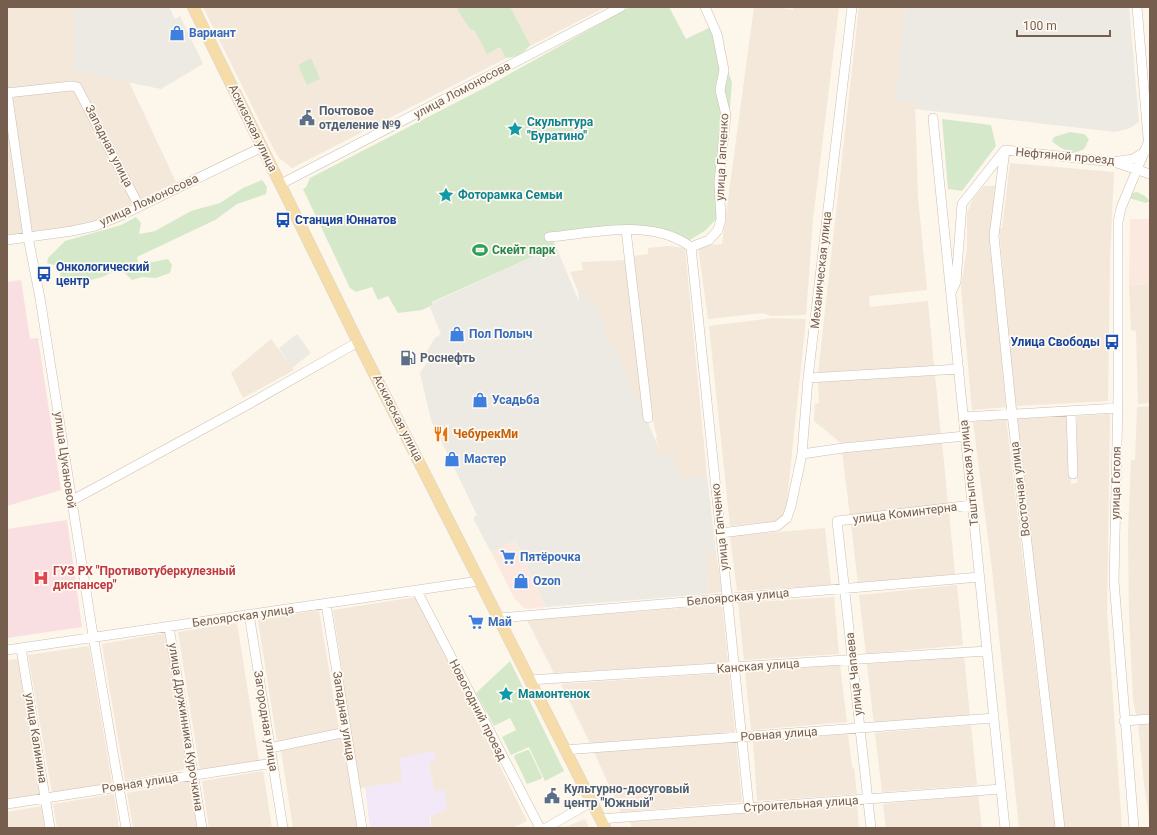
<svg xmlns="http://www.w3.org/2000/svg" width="1157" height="835" viewBox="0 0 1157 835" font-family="Roboto,sans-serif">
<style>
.residential{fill:#f3e8da}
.commercial{fill:#fbe9e0}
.industrial{fill:#ede9e3}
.education{fill:#f3e8f8}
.medical{fill:#f9dfe1}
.green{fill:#d5e9ca}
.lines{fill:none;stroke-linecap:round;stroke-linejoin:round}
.minor-casing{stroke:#cdbfb1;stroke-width:10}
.major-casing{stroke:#d9d2ce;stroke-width:12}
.minor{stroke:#fff;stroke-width:9}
.major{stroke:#f5dca9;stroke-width:11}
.labels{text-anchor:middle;stroke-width:3.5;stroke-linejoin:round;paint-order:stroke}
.shop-label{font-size:12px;font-weight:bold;fill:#366cbe;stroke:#fefaf2;text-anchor:start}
.street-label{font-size:12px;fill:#765e4f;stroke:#fefaf2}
.service-label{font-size:12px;font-weight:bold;fill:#4e5e75;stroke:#fefaf2;text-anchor:start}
.culture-label{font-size:12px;font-weight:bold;fill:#0d838f;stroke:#fefaf2;text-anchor:start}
.transit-label{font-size:12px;font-weight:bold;fill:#164399;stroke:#fefaf2;text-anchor:start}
.leisure-label{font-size:12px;font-weight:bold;fill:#27864d;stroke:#fefaf2;text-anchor:start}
.food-label{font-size:12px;font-weight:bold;fill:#c56008;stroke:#fefaf2;text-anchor:start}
.health-label{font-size:12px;font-weight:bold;fill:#be3a42;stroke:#fefaf2;text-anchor:start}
</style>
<rect width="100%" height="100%" fill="#fcf6eb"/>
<path class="residential" d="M7 7H74V71L129 82 176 182 94 223 30 235 7 92Z
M203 7H606L292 168 279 158 271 144Z
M754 7H775L793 10V7H839L813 219 806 315 770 316 763 313 708 319 698 246 722 244Z
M859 7H905L896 100 915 102 918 197 927 290 869 296 870 307 928 301 934 366 818 373Z
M7 109 26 236 7 239Z
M1010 163 1114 172 1110 259 1108 401 1015 406 999 228H1002Z
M984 186H995L990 235 1006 407 972 410 961 287 967 248V213L973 199Z
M669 246 685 248 707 476 682 480 672 453 660 458 656 449 659 447 656 439 657 437 654 425 633 256 648 254V248Z
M627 260 645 407 642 410 611 340 608 341 597 308 583 289 578 291 570 272 583 270 581 262Z
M1150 284V403L1138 404 1136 331 1131 330 1129 285Z
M773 318 806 319 786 510 783 517 779 521 730 526 709 326Z
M271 339 294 370 243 398 231 373Z
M935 375 941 435 841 443 814 421 815 404 819 403 818 380Z
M1150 406V714L1136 715 1133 698 1129 615 1128 534 1131 460H1135L1137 407Z
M1110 414 1107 612 1122 828H1064L1051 708 1016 418 1067 417 1071 484 1077 483V416Z
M1006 418 1055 828H1019L992 569 973 422Z
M942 442 948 504 850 516 842 451Z
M949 513 955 574 858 584 851 524Z
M825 528 831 585 737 591 730 536Z
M716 552 722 592 708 594 706 553Z
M957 585 963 645 866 654 859 595Z
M416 597 527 821 512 828H430L434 791 429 762 434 751 402 782 360 788 333 610Z
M834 597 839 654 744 660 738 603Z
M722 605 728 663 554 673 527 620Z
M319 610 339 730 277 742 258 620Z
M237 623 259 761 200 771 178 632Z
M165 633 188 769 125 780 102 644Z
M89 646 112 783 52 793 28 655Z
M964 656 970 716 874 725 867 664Z
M18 659 40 796 7 801V660Z
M840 665 847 722 751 730 745 672Z
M729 673 735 733 591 745 561 684Z
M1138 723H1150V824L1144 784Z
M971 725 977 785 882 792 875 733Z
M848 734 852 768H854L857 794 757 801 753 741Z
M342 737 358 828H293L281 751Z
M736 742 742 802 621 812 594 752Z
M263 771 272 828H209L202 781Z
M191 781 198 828H133L127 793Z
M114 794 119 828H57L53 804Z
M978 795 982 828H886L883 804Z
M857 803 859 828H632L630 822Z
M42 806 46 828H7V812Z
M585 819 589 828H563Z"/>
<path class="commercial" d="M1130 219H1150V284L1129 285Z
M514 539 546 607 525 609 514 598 491 552Z"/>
<path class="industrial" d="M74 7H169L175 19 180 16 203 64 161 89 74 71Z
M905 7H1129L1139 122 1130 128 1115 132 915 109V102L896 100Z
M555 244 579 302 578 291 583 289 597 308 608 341 611 340 659 448 656 450 660 457 672 453 682 480 707 476 716 552 706 553 708 594 546 607 515 540 491 552 473 518 477 515 431 420 420 373 430 358 427 351 435 338 441 334 430 307 433 305 432 303 541 253Z
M297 334 311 353 292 368 279 348Z"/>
<path class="education" d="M434 751 436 761 429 762 434 791 445 790 447 810 430 817V828H370L365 787 402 782 399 758Z"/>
<path class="medical" d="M21 280 30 339 38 338 61 490 7 506V282Z
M67 520 82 627 7 638V529Z"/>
<path class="green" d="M461 7H510L530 45C526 52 514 58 506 58L500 47 487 54 475 31 470 29 457 9Z
M630 7H669L686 39 711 27 732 82 724 182 716 219 706 230 690 240 661 228 624 226 548 235 555 244 541 253 432 302 433 305 422 310 398 313 388 296 378 300 372 287 356 292 350 288 303 189 306 187 310 178 488 86Z
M311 58 320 79 307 85 298 65Z
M942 119 991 125 996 146 962 191 948 189Z
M1070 132 1084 134 1089 139C1087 142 1086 149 1082 150 1071 156 1060 148 1052 141L1054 137Z
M262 180 267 187 266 194 237 204 215 220 137 257 138 262 142 264 168 259 172 265 170 273 156 278 142 277 132 280 119 267 105 276 66 287 59 283 61 267 47 263 48 258 65 241 121 225 136 217 141 223 139 234 155 231 191 211 220 203 243 188Z
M1137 192 1145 196 1150 201 1146 203 1129 198 1132 193Z
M510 661 564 771 545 781 529 747 511 755 502 737 516 730 510 718 494 726 476 693Z
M527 750H529L542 777 541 779 527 784 514 757 515 755Z"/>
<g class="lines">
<defs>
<path id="minor" d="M1137 7 1149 149
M7 92 28 237 40 298 92 629 126 828
M7 93 71 86 77 87 139 206
M933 118 1005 828
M1005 150 994 236 1012 414 1060 828
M1005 150 1112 162 1133 159 1146 151
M1117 163 1150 174
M281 184 621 7
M626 230 648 418
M549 237C595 233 652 218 691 247L749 808
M7 240 72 231 95 226 122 215 262 147
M691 247 709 240 718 230 721 219 719 182 726 115 720 90 724 70 717 34 705 7
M951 293 956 282 962 204 1004 151
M808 378 959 369
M1071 411 1073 474
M963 417 1118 408
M802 454 843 448 965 436
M71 501 249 404 358 342
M721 533 777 526 787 518 791 506 802 454 808 378 852 7
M417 591 540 828
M326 604 362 828
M249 614 283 828
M498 618 980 577
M169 627 202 828
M21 648 50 828
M7 650 479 581
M529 680 987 651
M1124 721 1150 719
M270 748 346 732
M564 750 994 718
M7 804 273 763
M600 819 1001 789
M546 828 591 802
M871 828 837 521 972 505
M1134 828 1114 581 1118 398V222L1121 208 1148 143"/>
<path id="major" d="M193 7 358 342 605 828"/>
</defs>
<use href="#minor" class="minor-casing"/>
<use href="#major" class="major-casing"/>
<use href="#minor" class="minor"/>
<use href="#major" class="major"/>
</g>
<defs>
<symbol id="shop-bare" viewBox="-9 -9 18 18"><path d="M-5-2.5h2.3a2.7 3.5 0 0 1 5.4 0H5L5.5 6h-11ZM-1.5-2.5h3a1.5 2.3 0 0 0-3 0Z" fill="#3f7fe0" stroke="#fefaf2" stroke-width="2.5" paint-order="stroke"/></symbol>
<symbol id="civic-bare" viewBox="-9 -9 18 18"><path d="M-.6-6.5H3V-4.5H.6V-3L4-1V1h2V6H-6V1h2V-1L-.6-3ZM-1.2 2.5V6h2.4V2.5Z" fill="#5c6f8a" stroke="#fefaf2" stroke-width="2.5" paint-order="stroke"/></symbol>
<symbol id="sight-bare" viewBox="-9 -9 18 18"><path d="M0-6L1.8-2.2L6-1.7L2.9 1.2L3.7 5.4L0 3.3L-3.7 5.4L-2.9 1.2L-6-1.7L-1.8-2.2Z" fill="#0f9aa8" stroke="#fefaf2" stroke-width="2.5" paint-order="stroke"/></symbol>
<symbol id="bus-bare" viewBox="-9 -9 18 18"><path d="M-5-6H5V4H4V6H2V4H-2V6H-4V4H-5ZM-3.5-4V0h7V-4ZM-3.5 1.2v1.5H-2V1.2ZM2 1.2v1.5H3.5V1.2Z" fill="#1a4fb4" stroke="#fefaf2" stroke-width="2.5" paint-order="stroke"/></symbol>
<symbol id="stadium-bare" viewBox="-9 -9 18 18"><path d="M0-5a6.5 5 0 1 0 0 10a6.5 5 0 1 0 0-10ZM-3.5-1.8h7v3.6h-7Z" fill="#2e9e5b" stroke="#fefaf2" stroke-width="2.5" paint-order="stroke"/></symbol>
<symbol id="fuel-bare" viewBox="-9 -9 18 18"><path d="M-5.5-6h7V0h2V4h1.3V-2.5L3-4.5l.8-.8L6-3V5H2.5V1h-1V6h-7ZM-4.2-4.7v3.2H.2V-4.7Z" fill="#5c6f8a" stroke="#fefaf2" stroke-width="2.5" paint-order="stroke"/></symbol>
<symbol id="restaurant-bare" viewBox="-9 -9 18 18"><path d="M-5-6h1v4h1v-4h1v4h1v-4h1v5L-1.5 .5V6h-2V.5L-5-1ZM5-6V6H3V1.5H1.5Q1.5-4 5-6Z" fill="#e8710a" stroke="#fefaf2" stroke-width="2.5" paint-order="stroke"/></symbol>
<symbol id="supermarket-bare" viewBox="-9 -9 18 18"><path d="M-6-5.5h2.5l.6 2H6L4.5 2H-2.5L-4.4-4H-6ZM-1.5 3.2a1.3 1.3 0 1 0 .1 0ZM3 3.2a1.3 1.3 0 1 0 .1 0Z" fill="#3f7fe0" stroke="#fefaf2" stroke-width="2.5" paint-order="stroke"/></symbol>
<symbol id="hospital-bare" viewBox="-9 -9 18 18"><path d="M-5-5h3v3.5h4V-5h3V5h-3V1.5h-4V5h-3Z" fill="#e0444e" stroke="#fefaf2" stroke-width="2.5" paint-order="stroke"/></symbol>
</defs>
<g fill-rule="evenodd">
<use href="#shop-bare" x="166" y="22" width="22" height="22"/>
<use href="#civic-bare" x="296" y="107" width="22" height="22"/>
<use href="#sight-bare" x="504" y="118" width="22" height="22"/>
<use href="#sight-bare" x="435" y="184" width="22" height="22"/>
<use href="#bus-bare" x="272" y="209" width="22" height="22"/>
<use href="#stadium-bare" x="469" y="239" width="22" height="22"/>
<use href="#bus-bare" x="33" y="263" width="22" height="22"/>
<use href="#shop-bare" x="446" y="323" width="22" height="22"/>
<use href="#bus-bare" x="1101" y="331" width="22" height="22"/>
<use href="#fuel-bare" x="397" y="347" width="22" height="22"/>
<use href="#shop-bare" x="469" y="389" width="22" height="22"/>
<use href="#restaurant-bare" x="430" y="423" width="22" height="22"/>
<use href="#shop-bare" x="441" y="448" width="22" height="22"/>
<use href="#supermarket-bare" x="497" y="546" width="22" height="22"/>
<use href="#hospital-bare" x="30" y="567" width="22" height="22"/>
<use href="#shop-bare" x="510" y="570" width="22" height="22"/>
<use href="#supermarket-bare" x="465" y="611" width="22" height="22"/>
<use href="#sight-bare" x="495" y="683" width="22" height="22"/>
<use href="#civic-bare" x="541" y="785" width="22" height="22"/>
</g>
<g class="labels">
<g class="shop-label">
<text x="189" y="37">Вариант</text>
<text x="469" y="338">Пол Полыч</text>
<text x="492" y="404">Усадьба</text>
<text x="464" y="463">Мастер</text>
<text x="520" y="561">Пятёрочка</text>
<text x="533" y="585">Ozon</text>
<text x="488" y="626">Май</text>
</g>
<g class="street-label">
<text transform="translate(462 90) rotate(-28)" y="4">улица Ломоносова</text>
<text transform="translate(253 128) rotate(64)" y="4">Аскизская улица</text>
<text transform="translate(109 146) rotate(63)" y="4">Западная улица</text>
<text transform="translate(1065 156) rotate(5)" y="4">Нефтяной проезд</text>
<text transform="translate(722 157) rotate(-87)" y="4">улица Гапченко</text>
<text transform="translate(149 200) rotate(-25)" y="4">улица Ломоносова</text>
<text transform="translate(821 270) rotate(-84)" y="4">Механическая улица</text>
<text transform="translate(398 418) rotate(63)" y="4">Аскизская улица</text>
<text transform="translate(65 460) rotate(82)" y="4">улица Цукановой</text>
<text transform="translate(969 473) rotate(-96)" y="4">Таштыпская улица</text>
<text transform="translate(1116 483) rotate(-89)" y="4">улица Гоголя</text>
<text transform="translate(1020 489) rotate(-97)" y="4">Восточная улица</text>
<text transform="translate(905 513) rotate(-7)" y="4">улица Коминтерна</text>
<text transform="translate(720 527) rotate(-96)" y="4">улица Гапченко</text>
<text transform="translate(738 597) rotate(-5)" y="4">Белоярская улица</text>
<text transform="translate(243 616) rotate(-8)" y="4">Белоярская улица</text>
<text transform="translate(758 666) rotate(-4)" y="4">Канская улица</text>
<text transform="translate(854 674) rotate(-96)" y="4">улица Чапаева</text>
<text transform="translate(478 710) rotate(63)" y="4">Новогодний проезд</text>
<text transform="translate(344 716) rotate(81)" y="4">Западная улица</text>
<text transform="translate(266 721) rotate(81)" y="4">Загородная улица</text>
<text transform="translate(186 727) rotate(81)" y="4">улица Дружинника Курочкина</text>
<text transform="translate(779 734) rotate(-4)" y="4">Ровная улица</text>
<text transform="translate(36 738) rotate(81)" y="4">улица Калинина</text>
<text transform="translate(140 783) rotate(-9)" y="4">Ровная улица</text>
<text transform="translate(801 804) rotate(-4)" y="4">Строительная улица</text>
</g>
<g class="service-label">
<text x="319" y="115">Почтовое<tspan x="319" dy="14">отделение №9</tspan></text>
<text x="420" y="362">Роснефть</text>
<text x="564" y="793">Культурно-досуговый<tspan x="564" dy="14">центр "Южный"</tspan></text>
</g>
<g class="culture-label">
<text x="527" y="126">Скульптура<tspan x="527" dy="14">"Буратино"</tspan></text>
<text x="458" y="199">Фоторамка Семьи</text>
<text x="518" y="698">Мамонтенок</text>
</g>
<g class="transit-label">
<text x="295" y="224">Станция Юннатов</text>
<text x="56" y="271">Онкологический<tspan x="56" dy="14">центр</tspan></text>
<text x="1100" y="346" text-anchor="end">Улица Свободы</text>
</g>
<g class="leisure-label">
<text x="492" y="254">Скейт парк</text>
</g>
<g class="food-label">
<text x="453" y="438">ЧебурекМи</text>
</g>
<g class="health-label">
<text x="53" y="575">ГУЗ РХ "Противотуберкулезный<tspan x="53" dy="14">диспансер"</tspan></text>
</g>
</g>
<rect width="1157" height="835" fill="none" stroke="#765e4f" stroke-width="16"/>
<path d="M1017 30v6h93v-6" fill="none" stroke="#765e4f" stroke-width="2"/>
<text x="1023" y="30" font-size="12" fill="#765e4f" stroke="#fefaf2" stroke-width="3" paint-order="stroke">100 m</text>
</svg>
